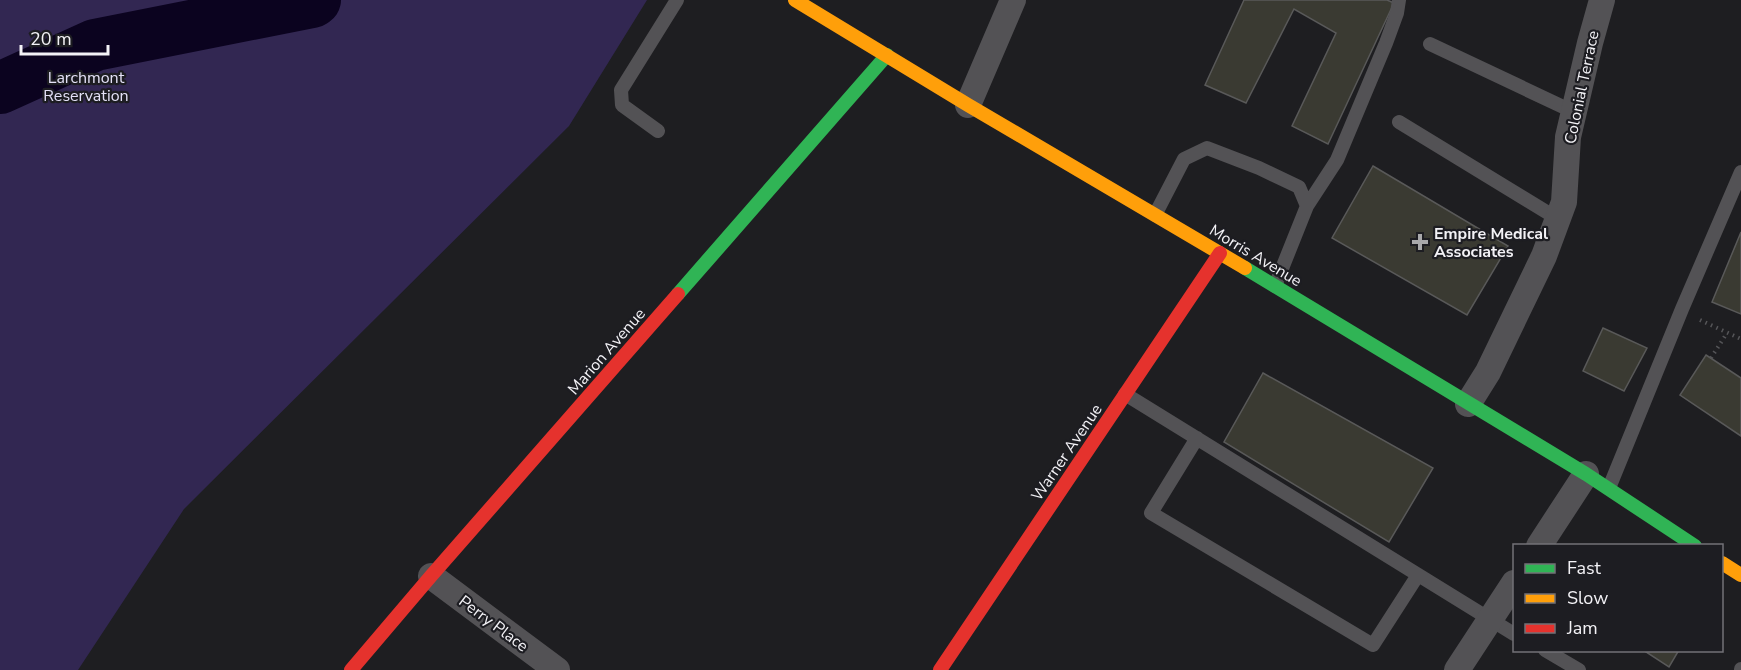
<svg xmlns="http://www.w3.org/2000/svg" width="1741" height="670" viewBox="0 0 1741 670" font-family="'Nunito Sans',sans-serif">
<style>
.green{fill:#322752}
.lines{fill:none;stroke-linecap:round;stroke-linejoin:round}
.river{stroke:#0b031f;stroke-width:52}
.building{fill:#3a3a32;stroke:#595959;stroke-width:1.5}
.path{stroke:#555558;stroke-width:4;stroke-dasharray:1.5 4.5;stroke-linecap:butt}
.lane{stroke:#535255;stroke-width:14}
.street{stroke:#535255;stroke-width:26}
.fast{stroke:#30b455;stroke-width:14}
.slow{stroke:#ff9f0a;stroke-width:14}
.jam{stroke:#e5322d;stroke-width:14}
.poi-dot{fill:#a8a8ab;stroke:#1d1d22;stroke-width:2}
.labels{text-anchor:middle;stroke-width:4.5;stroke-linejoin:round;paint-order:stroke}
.park-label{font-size:16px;fill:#e4e1f7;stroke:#1d1d22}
.street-label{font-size:16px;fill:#f3f2f6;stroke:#1d1d22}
.poi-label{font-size:16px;font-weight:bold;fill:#f3f2f6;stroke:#1d1d22;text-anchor:start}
</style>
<rect width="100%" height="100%" fill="#1e1e21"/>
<path class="green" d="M0 0H647L569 126 184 509 78 670H0Z"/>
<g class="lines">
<path class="river" d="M0 88 95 45 312 2 315 0"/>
</g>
<path class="building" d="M1244 0H1387L1394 3 1328 144 1292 126 1336 33 1294 9 1246 103 1205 85Z
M1373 166 1508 246 1467 315 1332 238Z
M1741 232V314L1712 302Z
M1603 328 1647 348 1624 391 1583 371Z
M1706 355 1741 378V436L1680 395Z
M1263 373 1433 468 1389 542 1224 442Z
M1643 650H1679L1669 667Z"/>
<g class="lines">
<path class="path" d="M1700 320 1741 339
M1711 358 1727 333"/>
<path class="lane" d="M1430 44 1574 112
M1399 122 1558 219
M658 131 622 105 621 90 677 0
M1307 206 1337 160 1386 43 1397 13 1399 0
M1155 215 1184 159 1207 148 1259 168 1299 187 1307 206 1275 286
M1125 394 1514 634
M1197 438 1151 513 1373 645 1418 575
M1609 488 1682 309 1741 172
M1545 650 1579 670
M1741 670V669"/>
<path class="street" d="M968 105 1013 0
M1468 404 1488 372 1544 256 1564 202 1568 137 1590 43 1602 0
M1539 546 1586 474
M431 576 557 670
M1457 670 1514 583"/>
<path class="fast" d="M1245 268 1586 474 1695 546
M678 294 887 55"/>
<path class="slow" d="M795 0 968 105 1245 268
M1722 563 1741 575"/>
<path class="jam" d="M351 670 431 576 678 294
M940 670 1220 253"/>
</g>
<path class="poi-dot" d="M1417 233h6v6h6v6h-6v6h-6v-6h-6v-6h6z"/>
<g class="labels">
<g class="park-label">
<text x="86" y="83">Larchmont<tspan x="86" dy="18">Reservation</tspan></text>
</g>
<g class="street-label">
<text transform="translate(1581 87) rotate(-78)" y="6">Colonial Terrace</text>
<text transform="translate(1256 255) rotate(31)" y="6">Morris Avenue</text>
<text transform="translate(606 351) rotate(-49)" y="6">Marion Avenue</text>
<text transform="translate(1066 452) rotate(-56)" y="6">Warner Avenue</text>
<text transform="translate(494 623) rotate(37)" y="6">Perry Place</text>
</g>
<g class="poi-label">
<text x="1434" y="239">Empire Medical<tspan x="1434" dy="18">Associates</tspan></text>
</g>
</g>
<rect x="1513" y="544" width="210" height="108" fill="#1d1d22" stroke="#737277" stroke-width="1.5"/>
<rect x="1525" y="564" width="30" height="9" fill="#30b455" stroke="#737277" stroke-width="1.5"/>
<text x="1567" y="574" font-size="18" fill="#f3f2f6">Fast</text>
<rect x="1525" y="594" width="30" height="9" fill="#ff9f0a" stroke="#737277" stroke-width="1.5"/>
<text x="1567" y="604" font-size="18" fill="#f3f2f6">Slow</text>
<rect x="1525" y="624" width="30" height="9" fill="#e5322d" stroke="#737277" stroke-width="1.5"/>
<text x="1567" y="634" font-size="18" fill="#f3f2f6">Jam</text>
<path d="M21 45v9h87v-9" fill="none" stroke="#f3f2f6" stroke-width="3"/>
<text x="30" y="45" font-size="18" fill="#f3f2f6" stroke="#1d1d22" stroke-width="4.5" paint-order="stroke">20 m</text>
</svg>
